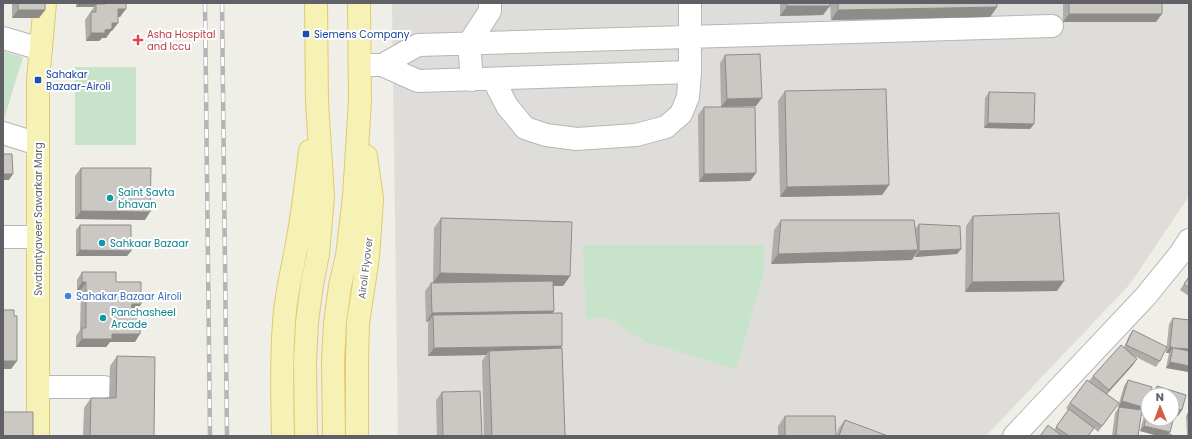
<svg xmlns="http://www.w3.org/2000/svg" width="1192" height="439" viewBox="0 0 1192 439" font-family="Poppins,sans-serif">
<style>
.industrial{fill:#deddd9}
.green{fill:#c7e3c9}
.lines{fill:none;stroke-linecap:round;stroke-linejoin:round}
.minor-casing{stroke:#b4b6ba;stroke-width:24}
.major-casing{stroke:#e2ca6d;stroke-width:24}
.minor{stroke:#fff;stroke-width:22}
.major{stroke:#f6f1b5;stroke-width:22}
.rail-casing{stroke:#b5b5b6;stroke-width:4.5}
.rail{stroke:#fff;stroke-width:3;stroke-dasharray:9;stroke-linecap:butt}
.wall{fill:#afaca9}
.shaded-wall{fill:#8e8c89}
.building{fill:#cbc8c4;stroke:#8e8c89}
.transit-dot{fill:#1a4fb4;stroke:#fff;stroke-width:1.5}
.health-dot{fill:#e0444e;stroke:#fff;stroke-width:1.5}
.culture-dot{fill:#0f9aa8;stroke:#fff;stroke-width:1.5}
.shop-dot{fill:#3f7fe0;stroke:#fff;stroke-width:1.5}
.labels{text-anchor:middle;stroke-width:4;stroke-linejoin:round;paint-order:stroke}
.health-label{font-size:10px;fill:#be3a42;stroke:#fff;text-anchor:start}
.transit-label{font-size:10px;fill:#164399;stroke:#fff;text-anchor:start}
.culture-label{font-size:10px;fill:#0d838f;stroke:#fff;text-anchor:start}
.street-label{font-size:10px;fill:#5f6166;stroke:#fff}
.shop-label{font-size:10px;fill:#366cbe;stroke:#fff;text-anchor:start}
</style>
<rect width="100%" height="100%" fill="#efeee7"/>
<path class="industrial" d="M392 3H1189V196L1130 284 986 436H398Z"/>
<path class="green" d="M3 51 23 57 3 122Z
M75 67H136V145H75Z
M583 245H764V271L736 369 646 342 607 317 586 319Z"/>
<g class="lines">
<defs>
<path id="minor" d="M3 38 41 49
M371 65H382L418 81 690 72
M382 65 418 45 1052 26
M493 79 507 106 525 128 546 135 577 139 636 135 666 127 681 114 688 97 690 72V3
M472 80 469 43 490 11V3
M3 133 38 144
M3 237H38
M38 387H104
M1014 436 1145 297 1180 254 1189 240"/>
<path id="major" d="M38 436V80L45 3
M283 436C282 398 281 360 284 323 285 299 291 277 295 254 302 220 306 185 310 151
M306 436 305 362 307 322 312 284 318 254 323 197 317 102 316 3
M334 436 333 361 335 323 340 286 347 256 354 197 360 101 359 3
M357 436V361L358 323 368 257 372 199 366 156"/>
</defs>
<use href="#minor" class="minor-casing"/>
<use href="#major" class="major-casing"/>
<use href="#minor" class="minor"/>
<use href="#major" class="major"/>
<defs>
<path id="rail" d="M205 3 210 436
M222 3 227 436"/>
</defs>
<use href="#rail" class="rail-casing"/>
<use href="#rail" class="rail"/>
</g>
<path class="wall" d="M12 3H45V10L39 18H12Z
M76 3H126L120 17H118L112 31H111L106 38H102L99 41H86L85 20 94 7H76Z
M780 3H830L823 15 780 16Z
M830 3H997V7L990 17 831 20Z
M1063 3H1162L1156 22H1063Z
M725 55 756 106 721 107 720 63Z
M785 91 889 185 882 195 780 197 778 101Z
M989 92 1034 124 1030 129 984 128 985 98Z
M704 107 756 173 750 181 699 182 698 115Z
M81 168 145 220 75 219V176Z
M973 216 1057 291 965 292 966 226Z
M441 218 570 276 563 286H554L552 313 561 348 565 436H484L482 361 486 355 428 356V323L429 321 426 322 425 291 431 283H447H433L434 228Z
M781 220 915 229 919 224 961 249 957 254 915 257V254L912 260 771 264 774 230Z
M80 225 131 251 127 256H76V230Z
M82 272 116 282 141 304 135 312H131V316L135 342H110L106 347H76V336L80 330 81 290H77V280Z
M1189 276V296L1180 290Z
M1173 318 1189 320V372L1166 368 1169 353H1166L1169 324Z
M1133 330 1160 361 1156 367 1134 356 1133 365 1107 394 1119 403 1098 432 1094 428 1088 436H1040L1054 430 1068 410 1066 408 1087 380 1089 381 1093 376 1124 347 1129 336Z
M117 356 154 436H83L84 408 91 398H109L110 366Z
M1128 380 1146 408 1142 414H1141L1138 436H1112L1115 413 1119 407H1118L1124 386Z
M1157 386 1186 395 1182 410 1178 416 1172 414V395H1152L1153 392Z
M442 392 482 436H437L436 400Z
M1148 408V419L1171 436H1154L1155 435 1140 431 1144 416 1147 411Z
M1188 413 1189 436H1187L1186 416Z
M785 416 836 436H778V426Z
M845 420 888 436H836L839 428Z"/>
<path class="shaded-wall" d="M79 3H102L99 7 96 4 94 7H76Z
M787 6H830L823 15 780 16Z
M997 7 990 17 831 20 838 10Z
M118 9H126L120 17H112Z
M18 10H45L39 18H12Z
M1069 14H1162L1156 22H1063Z
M112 23H118L112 31H111L106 38H102L99 41H86L91 33 105 30Z
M762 98 756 106 721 107 727 99Z
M988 123 1034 124 1030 129 984 128Z
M756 173 750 181 699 182 704 174Z
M3 174H13L9 180H3Z
M889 185 882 195 780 197 787 187Z
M81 211 150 212 145 220 75 219Z
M961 249 957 254 915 257 919 251Z
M80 250 131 251 127 256H76Z
M918 250 912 260 771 264 778 254Z
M440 273 570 276 563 286 433 283Z
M1064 281 1057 291 965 292 972 282Z
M82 282H86L81 290H77Z
M132 304H141L135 312H126Z
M554 311 549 319 433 315 429 321 426 322 432 313Z
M112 334H140L135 342H110L106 347H76L82 339Z
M562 346 557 354 489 351 486 355 428 356 434 348Z
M1170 347H1173L1169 353H1166Z
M1174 348 1189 349V355Z
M1137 359 1133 365 1105 396 1109 390Z
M3 361H17L11 369H3Z
M1170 362 1189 366V372L1166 368Z
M1122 401 1146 408 1142 414 1118 407Z
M1175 408 1182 410 1178 416 1172 414V412Z
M1144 426 1170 432 1168 436H1158L1140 431Z"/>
<path class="building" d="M18 3H45V10H18Z
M105 3H126V9H118V23H112V29L105 30V33H91V12H96V4H105Z
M787 3H830V6H787Z
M838 3H997V7L838 10Z
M1069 3H1162V14H1069Z
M760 54 762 98 727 99 725 55Z
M886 89 889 185 787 187 785 91Z
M989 92 1035 93 1034 124 988 123Z
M704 107H755L756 173 704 174Z
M3 154H12L13 174H3Z
M81 168H151L150 212 81 211Z
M1059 213 1064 281 972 282 973 216Z
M441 218 572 222 570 276 440 273Z
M781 220H914L918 250 778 254Z
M919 224 960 226 961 249 919 251Z
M80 225H131V251L80 250Z
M82 272H116V282H141V304H132L131 316H141L140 334H112V339H82V328H86V282H82Z
M1189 277V288L1184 284Z
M553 281 554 311 432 313 431 283Z
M3 310H14V316H17V361H3Z
M562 313V346L434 348 433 315Z
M1173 318 1189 320V349L1174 348 1189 351V366L1170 362 1173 347H1170Z
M1133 330 1167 347 1160 361 1126 345Z
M1121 345 1137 359 1109 390 1093 376Z
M562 348 565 436H492L489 351Z
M117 356 155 357 154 436H90L91 398H116Z
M1087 380 1119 403 1102 426 1070 403Z
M1128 380 1152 387 1150 395H1148V401L1146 408 1122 401Z
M1157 386 1186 395 1182 410 1175 408 1173 412H1172V395H1154Z
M480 391 482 436H443L442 392Z
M1119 407 1142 410 1138 436H1126L1116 435Z
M1069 409 1094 428 1088 436H1069L1056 427Z
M1148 411V419H1172V416L1174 417 1170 432 1144 426Z
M3 412H33V436H3Z
M1188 413H1189V433Z
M785 416H835L836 436H785Z
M845 420 888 436H839Z
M1048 425 1062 436H1040Z
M1171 434V436H1155V435Z"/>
<g class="transit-dot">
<rect x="302" y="30" width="8" height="8" rx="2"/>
<rect x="34" y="76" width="8" height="8" rx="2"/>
</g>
<path class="health-dot" d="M136 34h4v4h4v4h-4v4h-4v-4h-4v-4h4z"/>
<g class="culture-dot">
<circle cx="110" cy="198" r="4"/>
<circle cx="102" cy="243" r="4"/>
<circle cx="103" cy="318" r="4"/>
</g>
<circle class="shop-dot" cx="68" cy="296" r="4"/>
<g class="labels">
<g class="health-label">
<text x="147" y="38">Asha Hospital<tspan x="147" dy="12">and Iccu</tspan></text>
</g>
<g class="transit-label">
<text x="314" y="38">Siemens Company</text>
<text x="46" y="78">Sahakar<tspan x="46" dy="12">Bazaar-Airoli</tspan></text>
</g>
<g class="culture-label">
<text x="118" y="196">Saint Savta<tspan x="118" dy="12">bhavan</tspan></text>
<text x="110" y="247">Sahkaar Bazaar</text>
<text x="111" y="316">Panchasheel<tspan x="111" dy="12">Arcade</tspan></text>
</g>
<g class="street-label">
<text transform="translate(38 219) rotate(-90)" y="4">Swatantyaveer Sawarkar Marg</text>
<text transform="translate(365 268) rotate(-83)" y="4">Airoli Flyover</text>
</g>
<g class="shop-label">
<text x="76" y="300">Sahakar Bazaar Airoli</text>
</g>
</g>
<rect width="1192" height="439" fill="none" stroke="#5f6166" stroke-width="8"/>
<g transform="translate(1160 407) rotate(359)"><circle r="19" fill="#ffffff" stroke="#bfc0c2"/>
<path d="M0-3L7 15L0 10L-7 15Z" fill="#d65c46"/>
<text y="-6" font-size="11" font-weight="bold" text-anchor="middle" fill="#5f6166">N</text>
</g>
</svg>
